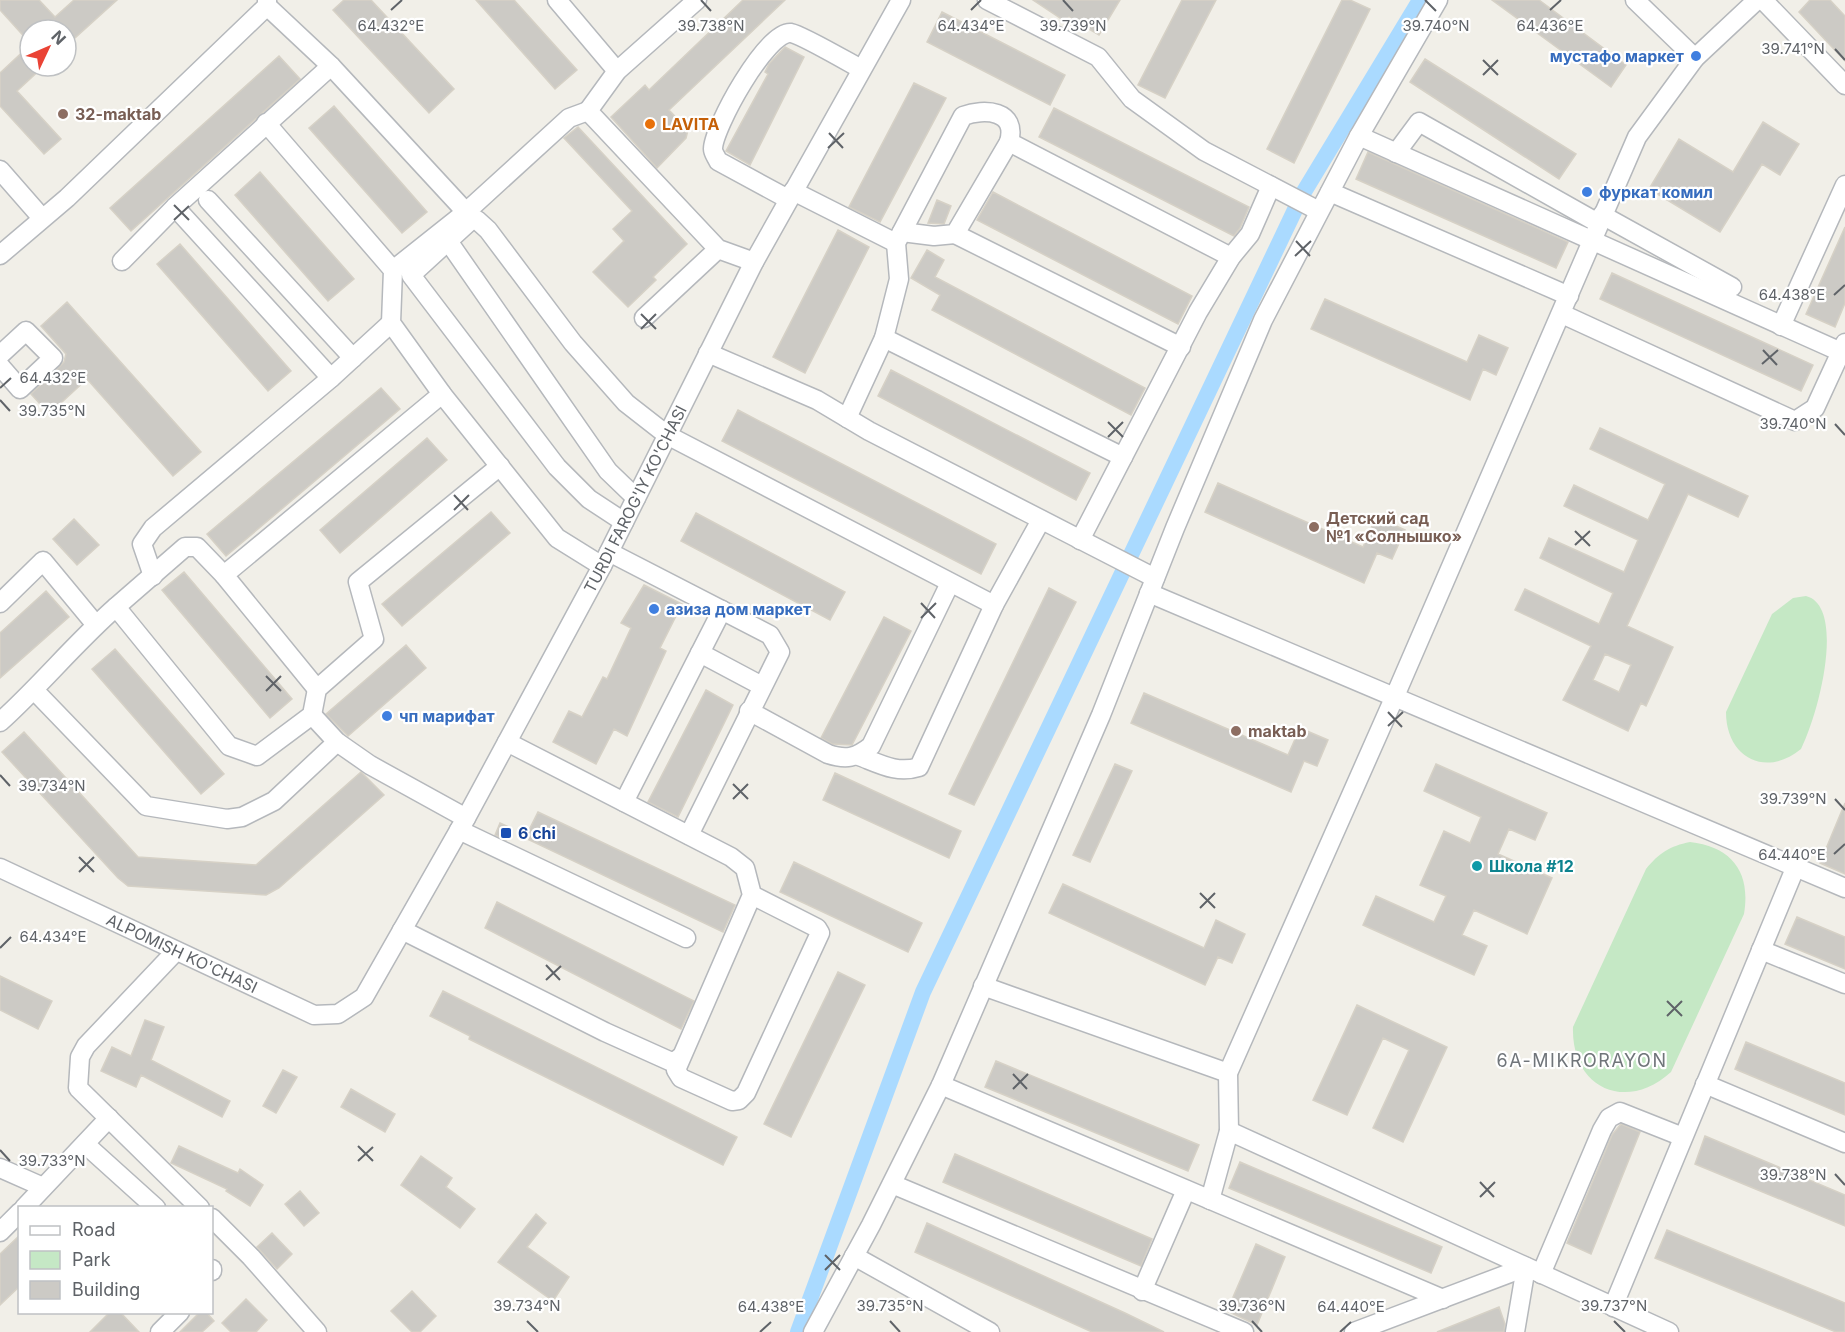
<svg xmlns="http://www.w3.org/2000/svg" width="1845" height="1332" viewBox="0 0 1845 1332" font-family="Inter,sans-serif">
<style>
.green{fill:#c5e8c5}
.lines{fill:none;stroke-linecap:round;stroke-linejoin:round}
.canal{stroke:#aadaff;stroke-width:16}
.building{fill:#cccac5;stroke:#d6d1c6;stroke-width:1.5;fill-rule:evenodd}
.minor-casing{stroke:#b5b8bc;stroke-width:21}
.minor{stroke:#fff;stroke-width:18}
.ticks{fill:none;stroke:#5f6368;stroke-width:2}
.shop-dot{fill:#3f7fe0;stroke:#fff;stroke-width:2}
.education-dot{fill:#8d6e63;stroke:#fff;stroke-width:2}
.food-dot{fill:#e8710a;stroke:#fff;stroke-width:2}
.transit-dot{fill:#1a4fb4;stroke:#fff;stroke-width:2}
.culture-dot{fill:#0f9aa8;stroke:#fff;stroke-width:2}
.labels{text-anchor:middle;stroke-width:4.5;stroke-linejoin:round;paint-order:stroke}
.shop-label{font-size:16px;font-weight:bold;fill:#366cbe;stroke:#fff;text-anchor:start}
.education-label{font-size:16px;font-weight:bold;fill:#785e54;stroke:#fff;text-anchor:start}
.food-label{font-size:16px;font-weight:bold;fill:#c56008;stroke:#fff;text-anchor:start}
.street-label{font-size:16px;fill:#5f6368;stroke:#fff}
.transit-label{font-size:16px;font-weight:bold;fill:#164399;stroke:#fff;text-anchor:start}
.culture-label{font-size:16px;font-weight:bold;fill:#0d838f;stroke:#fff;text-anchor:start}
.neighbourhood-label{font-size:18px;letter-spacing:1.5px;fill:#70757a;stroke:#fff}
.ticks-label{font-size:15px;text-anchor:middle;fill:#5f6368;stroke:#fff;stroke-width:4.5;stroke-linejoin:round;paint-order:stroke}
</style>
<rect width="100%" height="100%" fill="#f1efe8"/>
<path class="green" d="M1806 596C1845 606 1821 708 1801 749 1766 778 1726 758 1726 712L1772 614 1793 598Z
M1690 842C1732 847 1751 872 1744 914L1671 1072C1626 1113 1571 1088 1573 1027L1646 869C1659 853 1670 846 1690 842Z"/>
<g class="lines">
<path class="canal" d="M798 1332 923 992 1302 195 1420 0"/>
</g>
<path class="building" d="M0 0H39L55 17 74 0H117L66 46V30H30V43L0 10Z
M344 0H371L454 89 429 113 333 10Z
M476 0H514L577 70 555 89Z
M743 0H785L669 110 688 130 686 138 657 168 611 117 645 85 649 90Z
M1033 0H1120L1099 35 1069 17 1066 22Z
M1182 0H1216L1165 98 1138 85Z
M1342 0H1350L1370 9 1294 163 1267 149Z
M1492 0H1539L1626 65 1611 87Z
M1810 0H1830L1845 16V61L1799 12Z
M942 12 1065 75 1050 105 927 42Z
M30 45V66H44L17 91 61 139 44 154 0 106V73Z
M785 47 804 57 750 165 726 151 768 74 765 72 769 64Z
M279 56 300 79 131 231 110 208Z
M1425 59 1576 154 1559 179 1410 82Z
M914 83 946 98 880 222 849 207Z
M334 106 427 212 402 233 309 128Z
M1054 108 1249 207 1240 228 1234 236 1039 137Z
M1763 122 1799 144 1780 175 1762 164 1720 232 1649 189 1679 139 1733 172Z
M578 127 687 244 653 277 656 280 628 307 593 272 624 241 613 229 632 211 564 138Z
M1368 152 1568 242 1556 268 1356 179Z
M260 172 354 279 328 301 235 195Z
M993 192 1192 296 1178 324 977 220Z
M937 200 951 206 944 224 928 223Z
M1845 227V303L1835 327 1806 314Z
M838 230 869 247 805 373 773 357Z
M180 244 291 371 268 391 157 264Z
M927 250 944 260 935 277 1145 388 1131 415 932 310 940 295 911 278Z
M1612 273 1813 365 1801 391 1600 299Z
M1325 299 1467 362 1479 335 1508 348 1496 375 1483 369 1470 400 1311 329Z
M67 302 201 452 173 476 87 379 49 414 31 394 64 362 66 354 41 326Z
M891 370 1090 473 1076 500 878 396Z
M381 388 400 409 226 556 207 534Z
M738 410 996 544 981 574 722 441Z
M1600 428 1748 496 1738 517 1688 494 1627 626 1673 647 1646 706 1641 703 1628 731 1563 700 1591 646 1515 610 1525 589 1599 624 1613 593 1540 558 1549 538 1624 572 1638 540 1564 506 1574 485 1648 520 1665 484 1590 449ZM1605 654 1631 665 1619 692 1593 680Z
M427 438 447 460 340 553 320 530Z
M1218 483 1363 547 1376 517 1405 530 1392 559 1377 553 1364 583 1205 512Z
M491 512 510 533 402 626 382 604Z
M696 513 845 592 830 620 681 541Z
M74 519 99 545 77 565 53 539Z
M184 572 292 699 270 718 162 590Z
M644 585 682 604 660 648 666 651 627 736 614 729 596 764 553 742 569 711 582 717 603 677 607 679 631 628 621 623Z
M1049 588 1076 602 974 805 949 794Z
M46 591 69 617 0 678V633Z
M884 617 911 631 852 745 832 744 821 738Z
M406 645 426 668 348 736 326 714Z
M115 649 224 774 201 794 92 669Z
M706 690 733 705 678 817 648 802Z
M1144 693 1288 755 1300 728 1328 740 1317 766 1304 761 1291 792 1131 723Z
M24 732 138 857 256 865 361 772 384 795 279 888 266 895 128 886 118 878 2 752Z
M1115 764 1132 771 1090 862 1073 855Z
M1436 764 1547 813 1535 840 1509 829 1498 854 1552 878 1527 934 1474 910 1462 935 1487 946 1474 975 1363 925 1376 896 1434 922 1446 896 1420 885 1444 831 1470 843 1481 817 1424 791Z
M835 773 961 831 949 858 823 800Z
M1845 803V874L1820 863Z
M538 812 735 905 723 932 525 838Z
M500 823 511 828 506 840 495 835Z
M794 862 922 923 908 952 780 892Z
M1063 884 1204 948 1216 920 1245 934 1232 963 1218 957 1205 985 1049 913Z
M497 902 694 1001 681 1029 485 928Z
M1797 917 1845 937V969L1785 944Z
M838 972 865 985 791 1137 764 1124Z
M0 976 52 1001 38 1029 0 1010Z
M443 991 737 1137 723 1165 469 1039 470 1036 430 1016Z
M1357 1005 1447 1047 1403 1142 1373 1128 1409 1050 1383 1038 1347 1115 1313 1100Z
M145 1020 164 1027 151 1060 230 1101 222 1117 141 1075 136 1087 101 1071 112 1047 131 1056Z
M1746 1042 1845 1083V1115L1735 1069Z
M996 1061 1199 1145 1188 1171 985 1087Z
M283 1070 297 1077 276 1113 263 1106Z
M351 1089 395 1114 385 1132 341 1107Z
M1621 1124 1640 1132 1591 1254 1567 1243 1612 1135Z
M1705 1136 1845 1195V1226L1695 1164Z
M179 1146 238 1173 240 1169 263 1185 250 1206 226 1191 227 1189 171 1163Z
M955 1154 1152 1239 1141 1266 943 1182Z
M421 1156 452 1178 446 1187 475 1209 460 1228 401 1185Z
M1240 1162 1442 1247 1431 1273 1229 1188Z
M300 1191 319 1213 304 1226 285 1204Z
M536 1214 546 1223 527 1247 569 1277 553 1301 498 1262Z
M927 1223 1125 1313 1164 1332H1092L915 1252Z
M1667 1230 1845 1303V1332H1836L1655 1258Z
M272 1233 292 1254 277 1269 257 1247Z
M20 1235V1286L0 1305V1254Z
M1256 1244 1285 1257 1257 1325 1227 1311Z
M412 1291 436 1316 420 1332H412L391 1311Z
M246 1299 267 1320 256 1332H231L222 1323Z
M1499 1307 1505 1324 1504 1332H1437Z
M110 1312H120L139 1332H90Z
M200 1312H206L214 1321 202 1332H180Z"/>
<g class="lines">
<defs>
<g id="minor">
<path d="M557 0 617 71"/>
<path d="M697 0 617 71 588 111 718 249 754 262"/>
<path d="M987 0 1098 57 1132 99 1204 151 1319 211"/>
<path d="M1635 0 1695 58"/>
<path d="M1763 0 1845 85"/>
<path d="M267 6 331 66 466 212"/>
<path d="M266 123 393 270 391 323 442 394 557 538 602 566"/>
<path d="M1359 136 1841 352"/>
<path d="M1396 153 1419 122 1598 223"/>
<path d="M0 170 42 218"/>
<path d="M793 191 896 243"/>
<path d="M1330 192 1569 296"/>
<path d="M788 199 718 161C717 158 713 153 713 149 713 128 767 30 791 33 802 35 848 62 861 69"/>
<path d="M208 200 353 358"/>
<path d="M175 207 331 378 391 323"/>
<path d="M1602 215 1732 287"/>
<path d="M902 232 934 236 955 234 1009 142"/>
<path d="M955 234 1181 347"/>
<path d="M448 241 608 471 636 498"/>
<path d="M0 255 67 198 267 6V0"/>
<path d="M122 261 175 207 331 66"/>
<path d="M393 270 466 212 569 118 588 111"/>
<path d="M1562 314 1795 421 1815 408 1845 343"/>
<path d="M644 318 718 249"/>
<path d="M1781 326 1845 185"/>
<path d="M884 338 1123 457"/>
<path d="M708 353 817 400 869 431 1155 578"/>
<path d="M0 355 26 331 53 358 20 389 0 366"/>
<path d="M847 418 884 338 899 279 896 243 963 116C984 108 1018 110 1009 142L1231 257"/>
<path d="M624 522 589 499 557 467 411 275 470 221 477 220 488 230 573 343 626 403 667 435 994 605"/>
<path d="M1080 540 1198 312 1231 257 1250 234 1271 186"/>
<path d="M609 552 770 635 780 652 689 835"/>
<path d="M153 576 142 544 153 528 331 378"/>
<path d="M1149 593 1845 888"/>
<path d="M0 603 43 561 96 625"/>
<path d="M116 607 185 547H197L224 575"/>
<path d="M700 653 762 686"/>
<path d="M317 689 224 575 442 394"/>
<path d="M35 691 146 806 227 819 242 817 274 801 337 742"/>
<path d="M749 711 828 754C846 760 856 758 871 746L950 583"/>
<path d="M312 715 337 742 370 765 466 818"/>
<path d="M0 722C41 685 75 643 116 607L229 746 257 756 312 715 317 689 374 639 358 582 500 466"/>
<path d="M507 742 731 857 745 868 752 895 676 1070 681 1078 732 1101 739 1100 746 1093 820 933 817 928 752 895"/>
<path d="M859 756C880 764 897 774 919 767L994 605 1041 520"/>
<path d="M624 802 722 610"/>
<path d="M459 830 686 938"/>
<path id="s1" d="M0 868 314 1015 338 1014 364 997 466 818 602 566 754 262 901 0"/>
<path d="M402 930 605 1032 674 1063 679 1058"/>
<path d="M1761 950 1845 984"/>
<path d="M176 951 86 1046 80 1057 78 1088 200 1208"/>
<path d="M983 986 1228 1073"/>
<path d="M1705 1084 1845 1143"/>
<path d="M941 1085 1443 1299"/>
<path d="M1229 1131 1669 1332"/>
<path d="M85 1144 156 1208"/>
<path d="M0 1168 43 1187"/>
<path d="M892 1184 1244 1332"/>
<path d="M1210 1200 1229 1131 1228 1073 1395 696 1637 137 1695 58 1757 0"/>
<path d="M24 1208 109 1118"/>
<path d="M212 1218 251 1257 317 1332"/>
<path d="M0 1232 20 1212"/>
<path d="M854 1256 990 1332"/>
<path d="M212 1269V1271"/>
<path d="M1541 1274 1602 1130 1609 1118 1620 1112 1683 1137"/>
<path d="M1142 1291 1186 1190"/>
<path d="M1613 1307 1796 866"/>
<path d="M160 1332 180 1312"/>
<path d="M813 1332 871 1225 941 1085 1101 715 1175 528 1263 320 1359 136 1438 0"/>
<path d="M1354 1332 1526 1267"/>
<path d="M1515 1332 1526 1267"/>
</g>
</defs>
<use href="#minor" class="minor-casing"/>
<use href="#minor" class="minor"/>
</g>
<path class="ticks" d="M701 0 711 11M1063 0 1073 11M1425 0 1436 11M391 10 402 0M971 10 981 0M1550 10 1561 0M1835 49 1845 60M1483 60 1498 75M1483 75 1498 60M829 133 843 148M828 148 844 133M174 205 189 220M174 220 189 206M1296 241 1310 256M1295 256 1311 241M1834 295 1845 285M641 314 656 329M641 329 656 314M1763 350 1777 365M1762 364 1778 350M0 388 11 378M0 400 10 411M1108 422 1123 437M1835 424 1845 435M1108 437 1123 422M454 495 468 510M454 510 469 495M1575 531 1590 546M1575 545 1590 531M921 603 935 618M921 618 936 603M266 676 281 691M266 691 281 676M1388 712 1402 727M1388 726 1403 712M0 775 10 786M733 784 748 799M733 799 748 784M1835 799 1845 810M1834 854 1845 844M79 857 94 872M79 872 94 857M1200 893 1215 908M1200 908 1215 893M0 948 11 937M546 965 560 980M546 980 561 966M1667 1001 1682 1016M1667 1016 1682 1001M1013 1074 1027 1089M1013 1089 1028 1074M358 1146 373 1161M0 1150 10 1161M358 1161 373 1147M1835 1174 1845 1185M1480 1182 1494 1197M1480 1197 1495 1182M825 1255 840 1270M825 1270 840 1255M527 1321 538 1332M890 1321 900 1332M1252 1321 1262 1332M1614 1321 1625 1332M760 1332 771 1322M1340 1332 1351 1322"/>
<g class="shop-dot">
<circle cx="1696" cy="56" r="6"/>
<circle cx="1587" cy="192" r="6"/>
<circle cx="654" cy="609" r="6"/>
<circle cx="387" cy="716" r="6"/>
</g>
<g class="education-dot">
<circle cx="63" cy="114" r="6"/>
<circle cx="1314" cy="527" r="6"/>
<circle cx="1236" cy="731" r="6"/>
</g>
<circle class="food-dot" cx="650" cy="124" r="6"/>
<rect class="transit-dot" x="500" y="827" width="12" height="12" rx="3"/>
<circle class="culture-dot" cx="1477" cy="866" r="6"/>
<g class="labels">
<g class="shop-label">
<text x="1684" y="62" text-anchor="end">мустафо маркет</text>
<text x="1599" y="198">фуркат комил</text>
<text x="666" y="615">азиза дом маркет</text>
<text x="399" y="722">чп марифат</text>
</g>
<g class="education-label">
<text x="75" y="120">32-maktab</text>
<text x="1326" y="524">Детский сад<tspan x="1326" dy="18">№1 «Солнышко»</tspan></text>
<text x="1248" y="737">maktab</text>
</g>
<g class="food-label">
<text x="662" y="130">LAVITA</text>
</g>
<g class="street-label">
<text dy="6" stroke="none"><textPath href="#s1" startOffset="969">TURDI FAROG'IY KO'CHASI</textPath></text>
<text dy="6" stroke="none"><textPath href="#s1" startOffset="201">ALPOMISH KO'CHASI</textPath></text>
</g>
<g class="transit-label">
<text x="518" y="839">6 chi</text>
</g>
<g class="culture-label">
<text x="1489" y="872">Школа #12</text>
</g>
<g class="neighbourhood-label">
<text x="1582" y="1067">6A-MIKRORAYON</text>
</g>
</g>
<g class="ticks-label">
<text x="391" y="31">64.432°E</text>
<text x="971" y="31">64.434°E</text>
<text x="1550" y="31">64.436°E</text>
<text x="711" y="31">39.738°N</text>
<text x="1073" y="31">39.739°N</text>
<text x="1436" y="31">39.740°N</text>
<text x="1793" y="54">39.741°N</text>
<text x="1792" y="300">64.438°E</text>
<text x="53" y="383">64.432°E</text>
<text x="52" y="416">39.735°N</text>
<text x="1793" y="429">39.740°N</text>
<text x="52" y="791">39.734°N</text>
<text x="1793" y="804">39.739°N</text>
<text x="1792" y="860">64.440°E</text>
<text x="53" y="942">64.434°E</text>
<text x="52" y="1166">39.733°N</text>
<text x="1793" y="1180">39.738°N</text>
<text x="527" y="1311">39.734°N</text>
<text x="890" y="1311">39.735°N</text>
<text x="1252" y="1311">39.736°N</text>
<text x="1614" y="1311">39.737°N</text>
<text x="771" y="1312">64.438°E</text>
<text x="1351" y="1312">64.440°E</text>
</g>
<rect x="18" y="1206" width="195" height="108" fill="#ffffff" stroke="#bfc1c3" stroke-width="1.5"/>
<rect x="30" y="1226" width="30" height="9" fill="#ffffff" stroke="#bfc1c3" stroke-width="1.5"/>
<text x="72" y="1236" font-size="18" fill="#5f6368">Road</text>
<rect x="30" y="1251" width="30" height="18" fill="#c5e8c5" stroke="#bfc1c3" stroke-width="1.5"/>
<text x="72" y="1266" font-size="18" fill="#5f6368">Park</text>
<rect x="30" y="1281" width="30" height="18" fill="#cccac5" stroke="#bfc1c3" stroke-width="1.5"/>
<text x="72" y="1296" font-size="18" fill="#5f6368">Building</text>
<g transform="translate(48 48) rotate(46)"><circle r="28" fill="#ffffff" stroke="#bfc1c3" stroke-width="1.5"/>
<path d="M0-4.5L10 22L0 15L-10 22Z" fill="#ea4335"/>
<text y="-9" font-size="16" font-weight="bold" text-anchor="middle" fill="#5f6368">N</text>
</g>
</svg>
